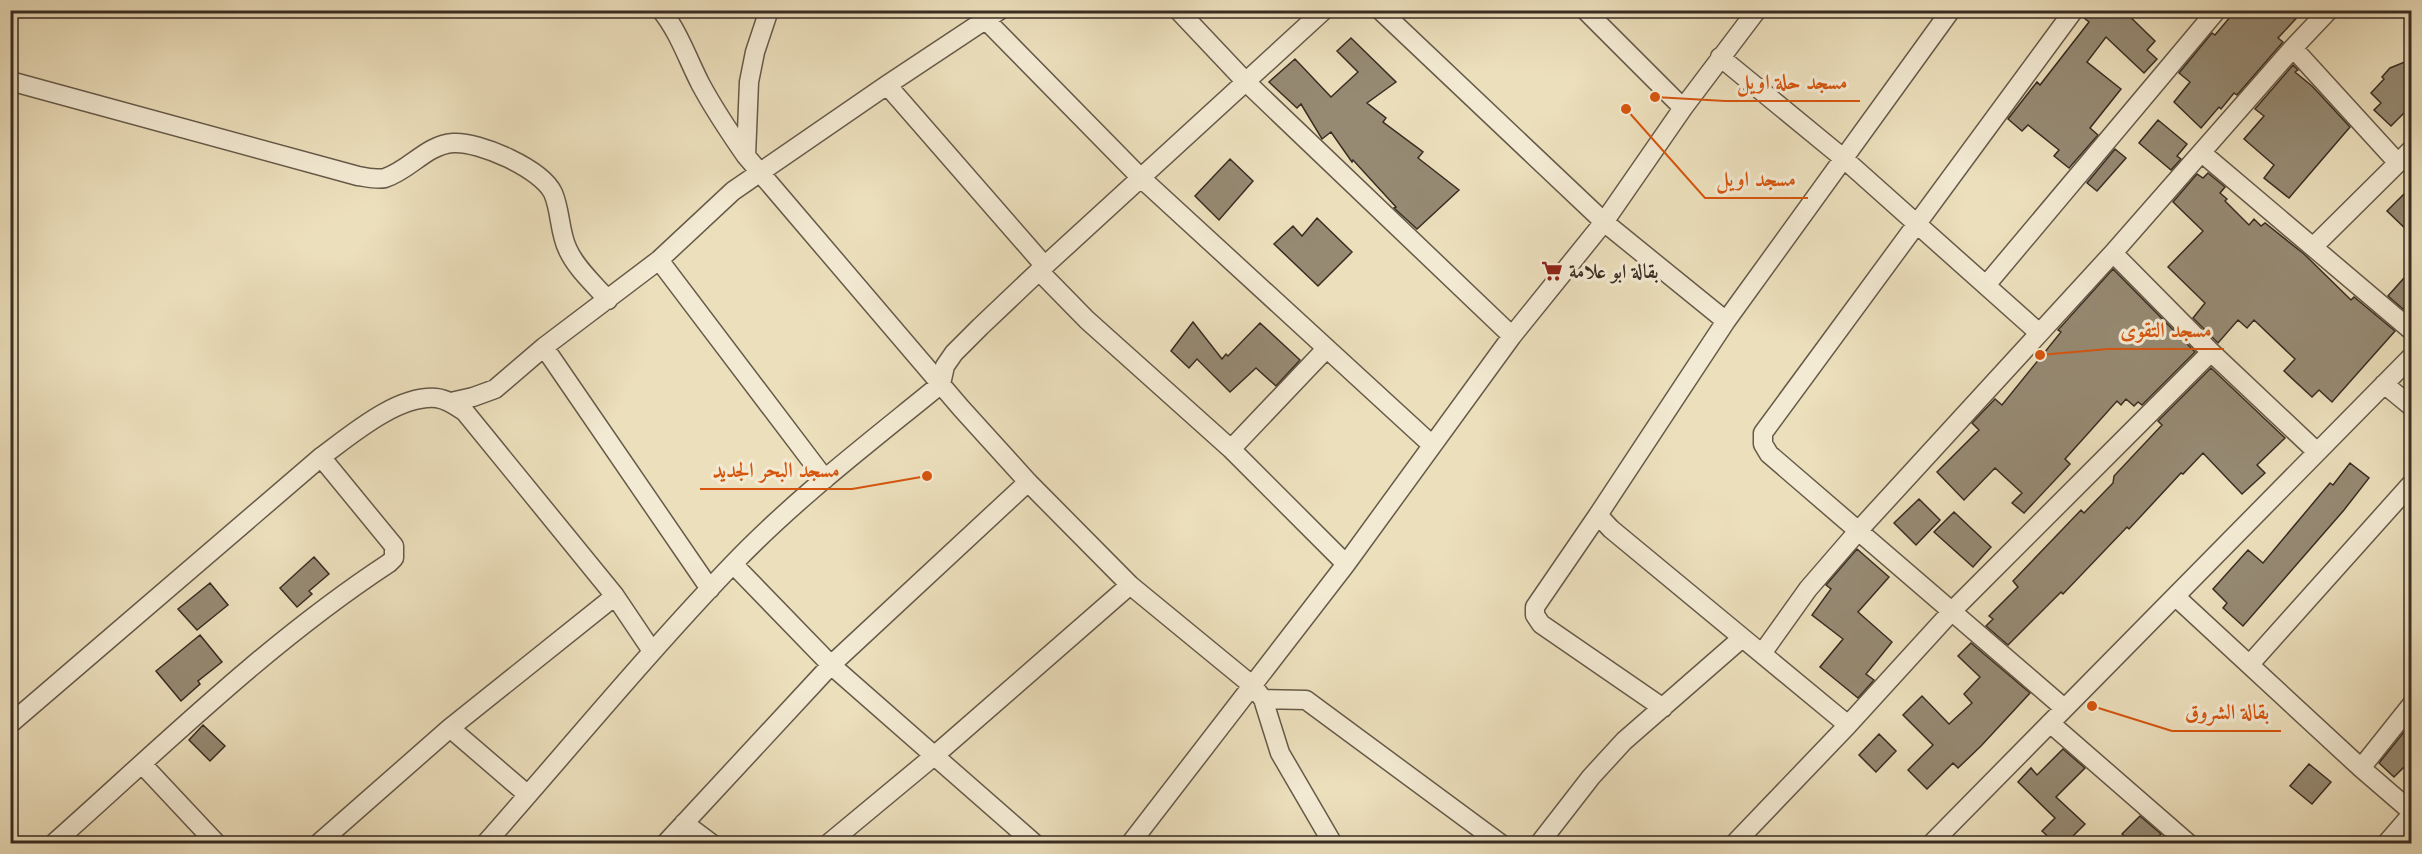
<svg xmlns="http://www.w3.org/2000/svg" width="2422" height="854" viewBox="0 0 2422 854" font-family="Cardo,Amiri,serif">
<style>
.building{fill:#968a73;stroke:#392d23;stroke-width:1.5}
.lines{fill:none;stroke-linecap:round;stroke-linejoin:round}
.street-casing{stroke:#665a49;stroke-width:21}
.street{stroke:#f3ead3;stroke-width:18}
.labels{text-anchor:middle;stroke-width:6;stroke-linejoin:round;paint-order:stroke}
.poi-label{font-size:20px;font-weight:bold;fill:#392d23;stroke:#f3ead3;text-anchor:start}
.leader{fill:none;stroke:#d6550e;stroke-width:2}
.callout-dot{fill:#d6550e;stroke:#f3ead3;stroke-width:2}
.callout-label{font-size:21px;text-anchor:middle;font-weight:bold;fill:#d6550e;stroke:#f3ead3;stroke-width:6;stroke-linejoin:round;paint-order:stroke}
</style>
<rect width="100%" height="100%" fill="#ecdfbc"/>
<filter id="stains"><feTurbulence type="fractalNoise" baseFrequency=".00333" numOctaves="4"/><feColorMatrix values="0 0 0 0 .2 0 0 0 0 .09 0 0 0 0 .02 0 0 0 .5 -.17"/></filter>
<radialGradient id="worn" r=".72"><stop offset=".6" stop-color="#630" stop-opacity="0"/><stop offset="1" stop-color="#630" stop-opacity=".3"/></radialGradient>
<path class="building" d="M2085 10H2123L2155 41 2147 50 2157 59 2144 73 2106 37 2087 62 2121 89 2090 128 2098 135 2069 168 2054 156 2059 150 2028 125 2022 131 2008 119 2037 82 2040 85 2089 22 2083 17Z
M2236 10H2304L2278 38 2283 42 2237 95 2234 93 2221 109 2219 107 2201 128 2174 102 2190 82 2179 73 2212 33 2215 35Z
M1351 38 1396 82 1367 103 1386 118 1383 122 1423 152 1418 158 1459 190 1417 229 1394 208 1396 207 1353 160 1352 162 1331 132 1322 139 1301 104 1297 108 1269 82 1295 59 1331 97 1358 72 1337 51Z
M2412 59V105L2391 126 2374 110 2381 103 2371 93 2384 79 2382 77 2390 68Z
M2293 65 2298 70 2295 72 2312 86 2350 127 2289 198 2264 178 2274 165 2244 139 2264 116 2255 109Z
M2158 120 2187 144 2177 156 2181 159 2171 170 2139 143Z
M2115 149 2126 158 2097 191 2087 183Z
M1230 159 1253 181 1219 220 1195 196Z
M2208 173 2225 187 2220 193 2227 199 2225 201 2249 225 2254 219 2261 226 2265 223 2304 254 2351 300 2354 297 2395 331 2332 402 2319 390 2312 397 2284 371 2295 359 2254 320 2247 328 2238 320 2218 343 2193 318 2205 303 2168 267 2203 231 2173 202 2197 174 2203 178Z
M2412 186V235L2387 211Z
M1317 218 1352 252 1318 286 1274 244 1293 226 1302 236Z
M2113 269 2195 352 2142 405 2138 402 2134 406 2126 399 2121 405 2117 401 2065 459 2070 464 2024 513 2012 503 2022 493 1995 468 1964 500 1937 472 1979 430 1972 423 1995 399 2002 405 2061 332 2058 330Z
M2412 269V300L2403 309 2388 296Z
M1193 322 1222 359 1226 354 1228 356 1260 323 1300 360 1276 386 1256 368 1230 392 1197 359 1189 368 1171 351Z
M2211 368 2285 438 2257 465 2265 473 2242 494 2203 453 2183 474 2181 473 2129 529 2127 527 2063 594 2061 592 2008 645 1986 626 1993 619 1989 616 2018 587 2013 581 2081 510 2084 513 2113 483 2114 476 2162 425 2158 421Z
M2350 463 2369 478 2344 510 2243 626 2223 608 2227 603 2213 589 2248 550 2263 563 2330 483 2333 485Z
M1919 499 1940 520 1916 545 1894 523Z
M1954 512 1991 547 1973 567 1934 532Z
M1857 549 1889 577 1858 612 1892 642 1866 674 1874 680 1858 698 1820 667 1843 639 1812 615 1831 589 1826 585Z
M314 557 329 574 309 591 312 594 297 607 280 588Z
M210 583 228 605 197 630 178 609Z
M200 635 222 662 198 681 200 684 181 701 156 671Z
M1971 643 2030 693 1981 746 1958 768 1953 763 1927 789 1908 770 1933 745 1903 715 1922 696 1949 724 1972 703 1964 694 1980 677 1958 656Z
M203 725 225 746 210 761 189 740Z
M2404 732 2412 739V759L2394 777 2379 763Z
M1879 734 1896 751 1876 772 1859 755Z
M2063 749 2085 768 2056 797 2085 824 2066 843H2055L2042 831 2055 818 2018 782 2031 768 2037 775Z
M2309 764 2331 782 2312 804 2290 786Z
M2140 816 2161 834 2152 843H2132L2122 834Z"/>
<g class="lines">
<defs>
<path id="street" d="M661 10C679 32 688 60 701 85 714 109 730 133 746 156L961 408 1028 482 1130 585 1253 686 1263 699 1280 753 1333 844
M976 10 1140 177 1432 445
M1178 10 1245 81 1512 336
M1380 10 1604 222 1726 321
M1585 10 1683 108
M2293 48 2398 163
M1720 57 1843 158 2038 332
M10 81 358 176C366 177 377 180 385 178 410 170 426 145 453 143 479 141 542 169 553 193 561 211 559 232 568 250 576 268 595 285 608 300
M887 85 1044 265
M2202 153 2412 331
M746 156 749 82 755 52 769 10
M2313 247 2412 149
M2113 253 2211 352 2316 451
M659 260 825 479
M1039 271 1087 320 1231 449 1346 564
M1987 284 2217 10
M544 347 710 589
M2384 384 2412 407
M451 402 473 397 495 389 544 347 659 260 733 191 887 85 1000 10
M1231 449 1326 349
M1598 515 1535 607V615L1541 624 1663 708
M733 564 831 665 1035 844
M2176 597 2361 768 2412 812
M1763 652 1808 589 1859 530 2113 253 2293 48 2329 10
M2250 664 2412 483
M1263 699 1306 700 1501 844
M2064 708 1769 454 1763 444V433L2074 10
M2050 723 2189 844
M10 724 321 457C351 435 397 395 436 398 447 399 456 406 465 412L615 596
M1848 725 1611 529 1598 515 1726 321 1951 10
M450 728 528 795
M142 764 217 844
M2361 768 2412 704
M684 823 712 844
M53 844C162 747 267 643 389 563L394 558V546L321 457
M318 844 450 728 615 596 652 651
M485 844C567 751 646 655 732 565 795 499 870 442 941 384L945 366 954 353 980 327 1039 271 1324 10
M665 844 831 665 1028 482
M828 844 934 756 1130 585
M1130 844 1346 564 1512 336 1604 222 1683 108 1757 10
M1539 844 1591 777 1624 741 1742 638
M1734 844 1848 725 1952 611 2211 352
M1931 844 2412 356
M2386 844 2412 814"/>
</defs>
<use href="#street" class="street-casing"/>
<use href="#street" class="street"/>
</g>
<defs>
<symbol id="supermarket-bare" viewBox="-9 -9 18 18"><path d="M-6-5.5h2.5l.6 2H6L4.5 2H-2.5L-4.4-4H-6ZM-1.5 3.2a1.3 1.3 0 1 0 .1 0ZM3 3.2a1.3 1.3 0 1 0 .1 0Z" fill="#8f2418" stroke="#f3ead3" stroke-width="2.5" paint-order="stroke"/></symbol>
</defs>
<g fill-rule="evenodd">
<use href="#supermarket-bare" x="1537" y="256" width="30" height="30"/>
</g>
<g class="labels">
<g class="poi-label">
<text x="1569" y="278">بقالة ابو علامة</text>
</g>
</g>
<path class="leader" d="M1655 97L1725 101H1860M1626 109L1705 198H1808M2040 355L2108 349H2224M927 476L852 489H700M2092 706L2172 731H2281"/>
<g class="callout-dot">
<circle cx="1655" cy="97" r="6"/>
<circle cx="1626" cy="109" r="6"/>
<circle cx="2040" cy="355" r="6"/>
<circle cx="927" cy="476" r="6"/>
<circle cx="2092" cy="706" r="6"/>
</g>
<g class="callout-label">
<text x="1792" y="89">مسجد حلة اويل</text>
<text x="1756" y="186">مسجد اويل</text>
<text x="2166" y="337">مسجد التقوى</text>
<text x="776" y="477">مسجد البحر الجديد</text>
<text x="2227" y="719">بقالة الشروق</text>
</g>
<rect width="2422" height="854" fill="none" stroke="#ecdfbc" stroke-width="36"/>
<rect x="12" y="12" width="2398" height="830" fill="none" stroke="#392d23" stroke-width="3"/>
<rect x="18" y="18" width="2386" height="818" fill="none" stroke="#392d23" stroke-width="1.5"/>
<rect width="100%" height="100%" filter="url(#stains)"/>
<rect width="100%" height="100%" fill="url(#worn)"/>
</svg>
